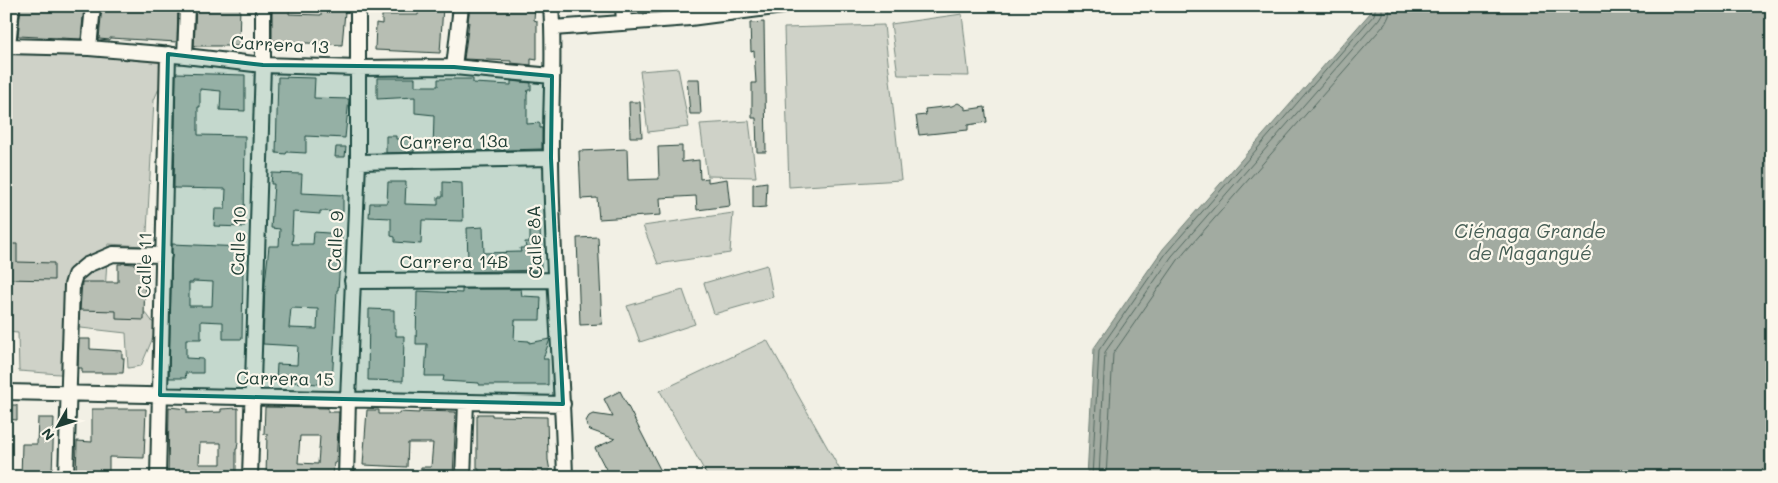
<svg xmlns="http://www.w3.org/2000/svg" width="1778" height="483" viewBox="0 0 1778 483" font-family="Mali,sans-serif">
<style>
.green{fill:#cfd2c8;stroke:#77887e}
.water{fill:#a2aba1;stroke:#6e7f75}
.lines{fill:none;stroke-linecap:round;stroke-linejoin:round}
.shore{stroke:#536960;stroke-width:1}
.building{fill:#b7beb3;stroke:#1f3d34;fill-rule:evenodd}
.minor-casing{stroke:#1f3d34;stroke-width:18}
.minor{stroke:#fbf7ec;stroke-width:14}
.marked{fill:#0f766e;fill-opacity:0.2;stroke:#0f766e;stroke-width:4;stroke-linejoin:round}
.labels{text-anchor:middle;stroke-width:4.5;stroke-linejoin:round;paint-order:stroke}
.street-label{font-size:18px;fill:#1f3d34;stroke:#fbf7ec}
.water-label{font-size:19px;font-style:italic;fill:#465e55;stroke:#fbf7ec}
</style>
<rect width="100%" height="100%" fill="#f2f0e5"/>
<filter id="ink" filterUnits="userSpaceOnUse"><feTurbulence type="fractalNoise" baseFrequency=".02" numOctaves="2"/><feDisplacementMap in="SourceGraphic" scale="10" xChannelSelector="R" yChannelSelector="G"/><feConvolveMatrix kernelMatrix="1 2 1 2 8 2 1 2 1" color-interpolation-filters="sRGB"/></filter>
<g filter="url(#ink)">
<path class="green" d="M962 14 969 76 898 75 891 24Z
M884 25 901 180 789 187 784 28Z
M6 48 164 58 163 79 154 100 147 232 144 246 108 244 104 309 146 313 157 328 141 366 128 368 126 333 72 327 73 375 19 371 18 333 6 332Z
M678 68 689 127 648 132 640 71Z
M749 121 756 177 707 176 700 124Z
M733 213 730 253 658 264 643 226Z
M767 265 773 297 714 314 704 283Z
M683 290 695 324 640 342 627 306Z
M767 340 844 477H708L660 391Z"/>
<path class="water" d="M1371 6H1772V477H1087L1094 348 1163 249 1371 12Z"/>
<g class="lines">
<path class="shore" d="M1092 477 1099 350 1167 252 1374 15 1376 6
M1099 477 1105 352 1172 256 1379 19 1382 14V6
M1106 477 1113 354 1178 260 1385 24 1389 16 1390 6"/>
</g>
<path class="building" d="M21 6H84L81 39 18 36Z
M102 6H178L177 42 110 38V40L99 39Z
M196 6H240L239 46H194Z
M272 6H290L289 14 321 15V6H343V12H345L342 45 272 41Z
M419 6H443L440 53 375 50 376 23 382 24V15H418Z
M470 6H535L534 20 537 21V60L531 59V65L511 63V61L464 59 469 22H468Z
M764 22 766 152H757L756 118H752V83H756L754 51 751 52 750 23Z
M176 73 245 75V111L220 110 221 91 200 89V107H198V135L245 136 244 227 214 226 215 209H225L226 189 174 188Z
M278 77 315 78 314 98 349 99 345 138 306 136V153L287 152 286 154 276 153Z
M377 78H415V86H438V79H473V83L511 85V81L531 83V90H528L527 95V124L540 123V128H542V149L433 152 434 115 415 113V97L377 99Z
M687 79H699L701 114H690Z
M629 102H640L642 137H630Z
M958 103 965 107V110L985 107 987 122 968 125V130L919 135 916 116 926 115 925 109 952 106Z
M386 136H396V139H414V152L386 153Z
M682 146V162L699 160 700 179 708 178V182L727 179 730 206 697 210 696 196 660 198 661 215 599 219 597 198 581 199 579 151 627 149 628 180 659 179 658 147Z
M336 147H346L345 157H335Z
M272 173 302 174 301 193 343 195V212L320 211V214L293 212 292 234H293L292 244H313L314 232 342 234 338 290H337L332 385 276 381 277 364 297 365 298 346 263 344 265 283 269 246H279L280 229 271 228 274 184H271ZM291 308 318 309 317 329 289 328Z
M388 182H406L405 204 438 205V197H443V182L462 183 463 221 422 220 421 244 395 242V237L391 236V218L369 217 370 203H387Z
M767 182 766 207 753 208V184Z
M540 225 541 270 462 272 463 262 468 261 467 228 483 227 484 253 521 252 520 248H526L525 242H530V226Z
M598 237 602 324 580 325 577 238Z
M6 244H17V262L54 263V280L6 279Z
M172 244 243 247 241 268H243L242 339H223V322L201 321V339H186V358L203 359V373H185L186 378H169ZM193 281 213 282 212 306H189V283H193Z
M122 263 145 265 144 320 116 319V311L80 310 82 282H118V264H122Z
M462 289H521L522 296 541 297 540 320H515L514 340 529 341V343L550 339 543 359H548V385H479V383L443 381 444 376H425L427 344H416L417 291 462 293Z
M369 309 394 310V328H396V336H404L403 381 368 380Z
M79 339H90V349L122 351V358H124L123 373H82V368H78Z
M620 391 664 477H610L595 448 615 439 590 430 587 427 586 421 589 416 593 414 613 417 604 399Z
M6 405H17V420L6 419Z
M169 407 187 409V413L221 412V409L238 408V442L237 449H236V477H168ZM200 443H221V464H199Z
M265 407 328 408V412H339L336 463H334L333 477H266L267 434H264ZM300 436H320L318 464 298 463Z
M92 409H146L144 458 109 457V476H76L77 441 92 442Z
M367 410H379V414H399V412L419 413V411L456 412 453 477H420L421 467H431L433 443H408L407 467 363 465Z
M478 414H492V416L547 417 548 460 550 471 547 473V477H533V471L508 470V477H479V469H477V416H478Z
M38 418H54L52 473H51V477H21L22 444H37Z"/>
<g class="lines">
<defs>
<path id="minor" d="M551 6C555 57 550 108 551 158 552 264 562 370 565 477
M623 6 624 23
M553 28 690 18 783 6
M6 46 89 48 185 56 263 65 357 68 454 67 552 76
M8 46 12 6
M89 48 93 6
M185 56 187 6
M454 67 461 6
M358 162 551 158
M352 281 555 280
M6 392 563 404
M66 477 72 285 75 275 87 265 113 254 164 255
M158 477 168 54
M250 477 263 65V6
M346 477 348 399 358 162V6
M463 477 466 402"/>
</defs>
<use href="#minor" class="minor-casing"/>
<use href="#minor" class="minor"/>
</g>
</g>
<path class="marked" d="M168 54 263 65 454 67 552 76 551 158 563 404 160 395Z"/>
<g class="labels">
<g class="street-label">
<text transform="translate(280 45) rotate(3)" y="6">Carrera 13</text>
<text transform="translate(454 142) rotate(-1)" y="6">Carrera 13a</text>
<text transform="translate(239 241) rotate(-88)" y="6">Calle 10</text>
<text transform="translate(336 241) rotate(-87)" y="6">Calle 9</text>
<text transform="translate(535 242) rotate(-92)" y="6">Calle 8A</text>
<text x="454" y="268">Carrera 14B</text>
<text transform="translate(145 265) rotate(-89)" y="6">Calle 11</text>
<text transform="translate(285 379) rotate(1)" y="6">Carrera 15</text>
</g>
<g class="water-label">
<text x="1530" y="238">Ciénaga Grande<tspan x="1530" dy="22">de Magangué</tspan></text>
</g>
</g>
<rect width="1778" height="483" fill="none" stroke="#fbf7ec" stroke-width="25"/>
<rect x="12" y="12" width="1753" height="458" fill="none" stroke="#1f3d34" stroke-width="2" filter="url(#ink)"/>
<g transform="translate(58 426) rotate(231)" stroke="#fbf7ec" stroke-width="4" paint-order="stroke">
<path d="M0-4L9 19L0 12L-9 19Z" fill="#1f3d34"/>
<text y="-8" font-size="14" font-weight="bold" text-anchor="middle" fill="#1f3d34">N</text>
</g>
</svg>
